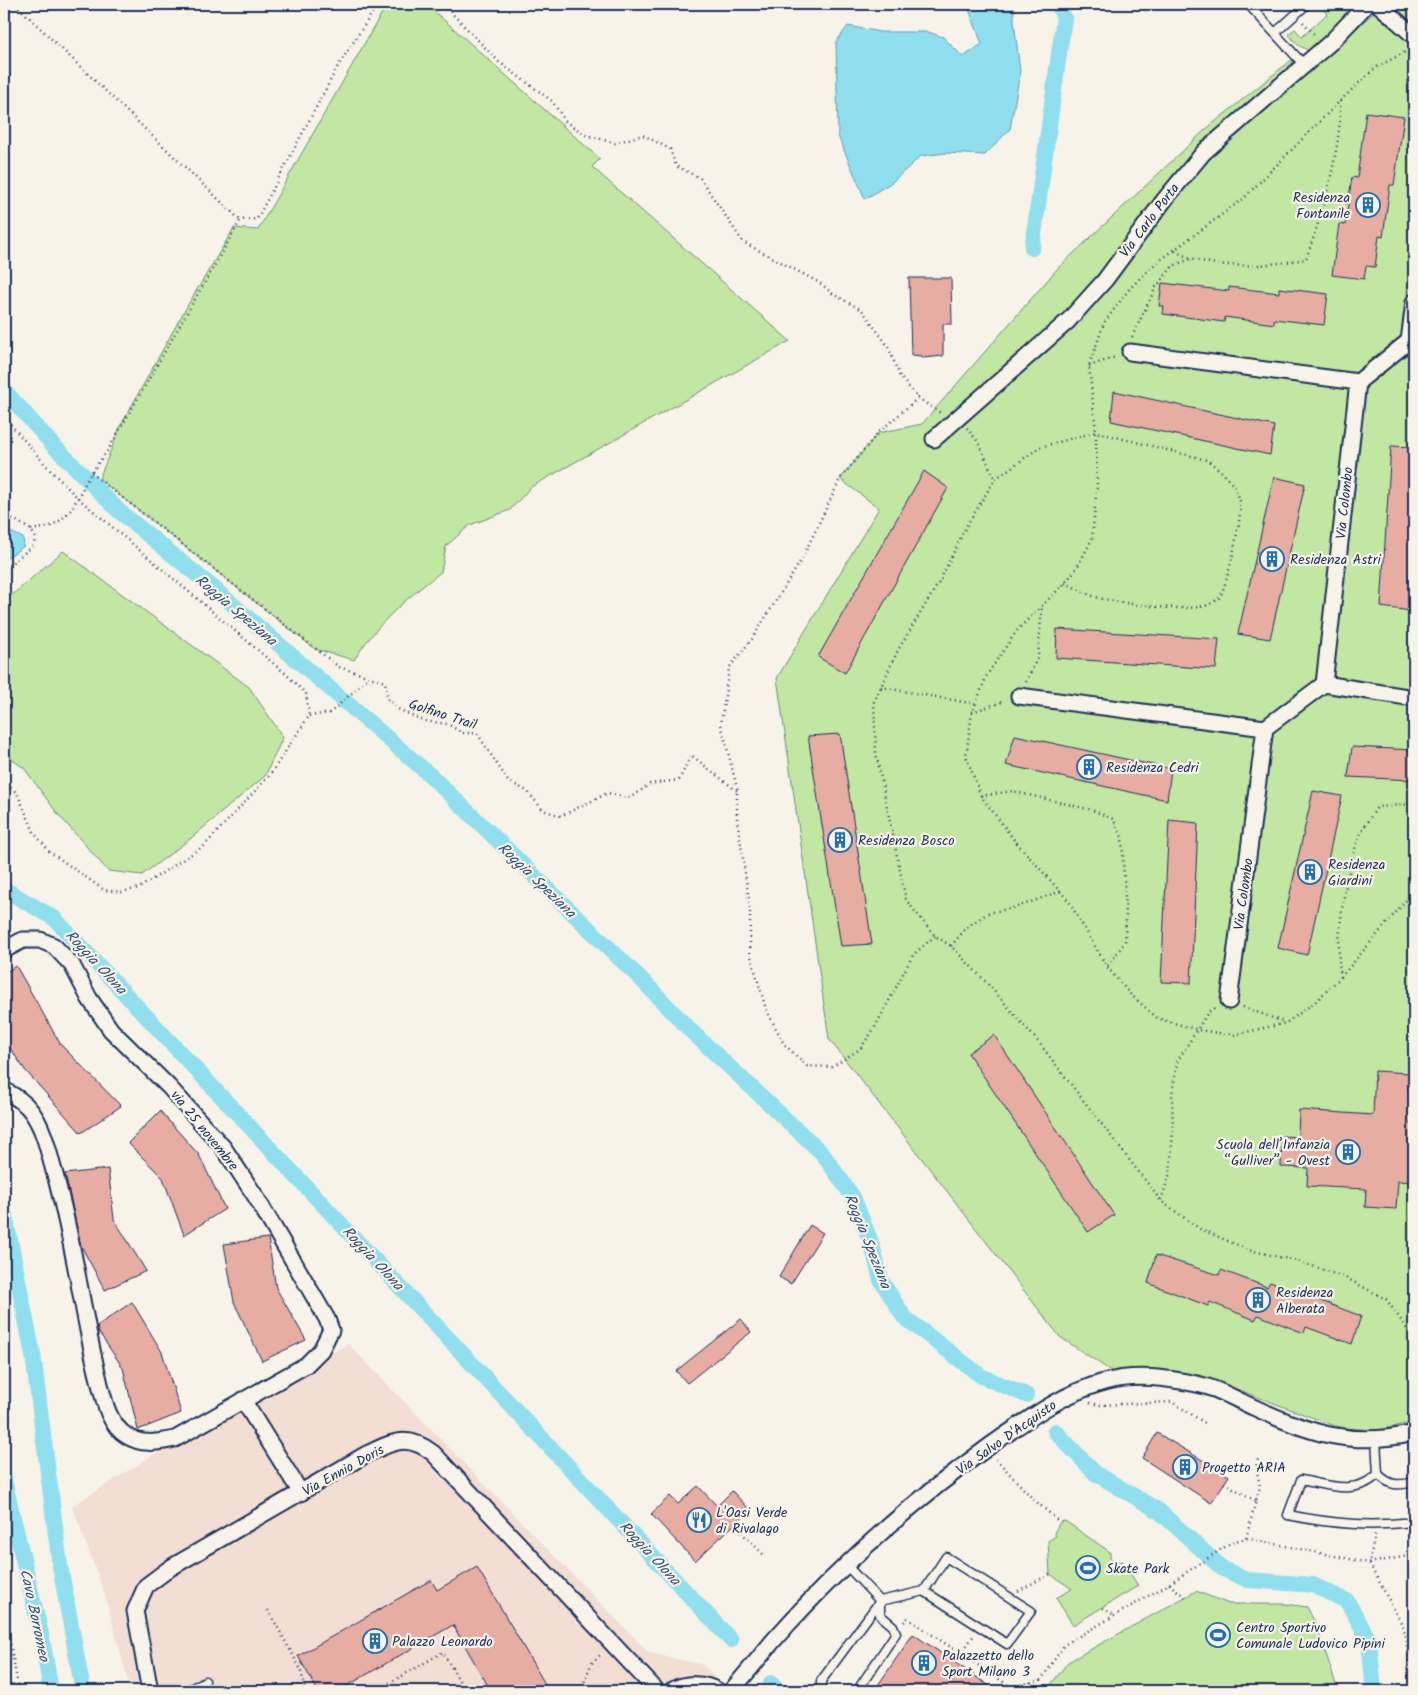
<svg xmlns="http://www.w3.org/2000/svg" width="1418" height="1695" viewBox="0 0 1418 1695" font-family="Kalam,sans-serif">
<style>
.built{fill:#f2ded3}
.green{fill:#c1e7a2;stroke:#6e8b80}
.water{fill:#90dfee;stroke:#6199b4}
.lines{fill:none;stroke-linecap:round;stroke-linejoin:round}
.canal{stroke:#90dfee;stroke-width:16}
.building{fill:#e7ada3;stroke:#1b2f5e}
.service-casing{stroke:#1b2f5e;stroke-width:11}
.minor-casing{stroke:#1b2f5e;stroke-width:19}
.path{stroke:#1b2f5e;stroke-width:2.5;stroke-dasharray:1 4;stroke-linecap:butt}
.service{stroke:#f7f3e8;stroke-width:8}
.minor{stroke:#f7f3e8;stroke-width:15}
.labels{text-anchor:middle;stroke-width:4.5;stroke-linejoin:round;paint-order:stroke}
.poi-label{font-size:14px;fill:#1b2f5e;stroke:#f7f3e8;text-anchor:start}
.street-label{font-size:14px;fill:#1b2f5e;stroke:#f7f3e8}
.water-label{font-size:15px;font-style:italic;fill:#32527b;stroke:#f7f3e8}
</style>
<rect width="100%" height="100%" fill="#f7f3e8"/>
<filter id="ink" filterUnits="userSpaceOnUse"><feTurbulence type="fractalNoise" baseFrequency=".02" numOctaves="2"/><feDisplacementMap in="SourceGraphic" scale="10" xChannelSelector="R" yChannelSelector="G"/><feConvolveMatrix kernelMatrix="1 2 1 2 8 2 1 2 1" color-interpolation-filters="sRGB"/></filter>
<g filter="url(#ink)">
<path class="built" d="M348 1344 649 1653 703 1665 727 1691H131L104 1592 72 1506 155 1454Z"/>
<path class="green" d="M387 4H426L600 159 592 167 790 341 531 487 510 510 470 525 446 546 441 572C407 598 377 623 354 660L315 649 99 479 121 425 183 313 234 228 258 230Z
M1322 4H1357L1311 52 1298 45 1288 34 1295 29 1302 37 1327 14 1320 6Z
M1383 4H1414V1422L1370 1432 1335 1426 1199 1375 1114 1373 1060 1337 829 1039 777 678 879 508 840 479 878 433 922 424 1058 268 1205 130 1290 61 1323 59Z
M63 551 249 687 283 737 265 776 190 839 142 875 108 871 57 813 24 768 4 754V602Z
M1065 1521 1110 1552V1558L1117 1562 1123 1561 1138 1586 1073 1625 1056 1598 1072 1589 1050 1574 1048 1541 1056 1536 1054 1533 1060 1522Z
M1196 1591 1229 1604H1286L1307 1607 1317 1626 1338 1691H1046L1068 1662Z"/>
<path class="water" d="M967 4H1014V21L1020 72 1010 129 985 155 945 153 921 156 892 182 865 199 838 136 836 42 848 26 880 32H928L943 37 963 57 982 44Z
M4 529 23 538 24 546 4 560Z"/>
<g class="lines">
<path class="canal" d="M1412 4 1414 6
M1032 248 1064 18 1058 4
M4 390 52 444 119 511 217 591 430 775 642 980 692 1032 822 1153 853 1197 872 1245 881 1280 904 1317 981 1376 1026 1395
M4 889 54 918 731 1640
M4 1210 33 1355 60 1566 83 1691
M1055 1431 1095 1473 1159 1511 1223 1569 1248 1580 1313 1585 1347 1601 1369 1640 1374 1691
M4 1480 42 1638 51 1691
M771 1683 778 1691"/>
</g>
<path class="building" d="M1366 112 1404 117 1394 185H1390L1383 237 1379 236 1375 267 1366 266 1364 279 1332 275 1339 224 1345 225 1352 177 1357 178Z
M909 278H951L952 324H943V356L922 358V356L911 355Z
M1162 283 1229 291V287L1279 293V288L1328 294 1324 325 1274 319V324L1225 317 1224 322 1163 314 1164 306H1159Z
M1114 391 1274 426 1270 455 1111 421Z
M1391 446 1414 447V559L1411 611 1381 607Z
M924 471 948 488 845 673 818 657Z
M1274 477 1305 484 1270 639 1238 634Z
M1057 629 1219 639 1216 669 1056 658Z
M840 734 872 944 841 946 808 736Z
M1015 735 1171 769 1167 800 1006 765Z
M1352 747 1414 750V780L1348 777Z
M1313 791 1342 796 1307 955 1278 948Z
M1169 820 1198 823 1191 983 1161 982Z
M16 966 61 1045 121 1106 81 1133 25 1070 4 1039V973Z
M994 1035 1114 1215 1088 1232 968 1053Z
M1375 1071 1410 1073 1408 1091H1414V1182L1398 1181 1396 1209 1365 1207 1366 1189 1307 1186 1308 1168 1281 1167 1282 1136 1298 1137 1299 1110 1373 1115Z
M160 1111 199 1155 225 1209 184 1235 163 1178 128 1143Z
M108 1169 114 1219 146 1271 105 1290 81 1246 65 1174Z
M810 1225 823 1233 791 1284 779 1277Z
M268 1238 276 1288 306 1340 262 1361 234 1302 224 1244Z
M1156 1255 1219 1275 1221 1270 1267 1287 1270 1282 1361 1316 1352 1344 1306 1327 1304 1333 1258 1315 1255 1320 1210 1302 1208 1306 1148 1283Z
M132 1302 162 1352 181 1413 138 1430 123 1368 98 1331 97 1326Z
M741 1319 751 1332 687 1383 676 1371Z
M1157 1433 1229 1476 1211 1503 1142 1458Z
M698 1486 717 1506 732 1491 750 1510 695 1561 651 1514 670 1496 678 1504Z
M477 1567 549 1691H491L453 1625 338 1691H318L298 1656 431 1580 437 1590Z
M913 1634 997 1691H874Z"/>
<g class="lines">
<defs>
<path id="service" d="M1248 4 1304 65
M1275 33 1307 4
M1376 1440 1378 1474C1390 1486 1398 1486 1414 1482
M1378 1474C1356 1496 1328 1485 1301 1480L1288 1515C1333 1524 1369 1527 1414 1522
M847 1566 880 1601V1615L893 1626 896 1633 857 1691
M466 1690V1691
M187 1691 205 1681
M821 1691V1681L880 1601 924 1591 1007 1644 1031 1611 946 1557 924 1591"/>
<path id="minor" d="M1378 4 1414 36
M1130 352 1358 382
M934 439 1068 321 1105 280 1165 199 1204 152 1331 42 1367 4
M1324 684 1414 698
M1019 696 1265 728
M4 950 23 940H40L54 946 72 965 89 998 111 1030 169 1087 223 1147 256 1197 327 1319 331 1330 321 1350 306 1365 175 1439C158 1442 143 1446 127 1436 106 1423 103 1394 97 1372 81 1305 73 1237 54 1171 48 1150 44 1128 31 1111 24 1101 14 1096 4 1090
M1229 1001 1265 728 1324 684 1358 382 1409 341 1414 302
M243 1400 301 1493
M150 1691 135 1611 146 1586 170 1568 365 1455C392 1442 407 1433 433 1453L657 1691
M671 1691C685 1682 705 1683 718 1691
M731 1691C745 1675 759 1658 773 1641 837 1568 912 1502 991 1445 1027 1420 1061 1394 1104 1382 1136 1373 1169 1378 1201 1385 1219 1389 1237 1400 1253 1407 1309 1433 1352 1448 1414 1433"/>
</defs>
<use href="#service" class="service-casing"/>
<use href="#minor" class="minor-casing"/>
<path class="path" d="M15 4 240 220 257 219 338 66 378 4
M443 4 499 62 552 101 566 122 586 135 615 143 643 135 670 149 676 166 700 178 743 242 820 283 833 294 862 310 888 346 900 377 918 398 878 433 840 479 802 559 752 639 729 668 721 724 737 788V818L750 907V953L766 1009 784 1044 807 1066 832 1067 860 1049 874 1029 913 955 935 936
M1303 22 1316 36
M1409 50 1375 68 1340 101 1243 199 1155 264 1130 288 1104 323 1089 366 1096 432 1097 486 1092 539 1078 566 1065 583 1018 629 987 675 972 713 966 756 981 796 1015 841 1068 900 1107 967 1130 994 1157 1018 1198 1030 1233 1035 1286 1023 1314 1003 1341 977 1414 891
M1175 251C1214 272 1264 266 1306 259 1322 215 1342 148 1340 101
M1132 337 1156 287 1173 266 1190 259
M1089 366 1116 357
M918 398 942 414
M4 417 51 471 78 498 286 674 306 694 309 716 269 776 204 846 139 888 122 892 104 890 50 852 35 834 17 793 4 782
M967 428 978 442 995 479
M91 473 339 667 385 682 388 699 398 709 424 721 448 724 462 733H477L508 781 527 791 543 810 561 816 608 793 630 798 650 784 679 780 691 755 737 791
M4 513 31 530 36 538 33 546 4 569
M31 530 49 527 61 520 71 510 91 473 108 450 240 221
M1065 583C1075 587 1085 594 1096 597 1117 603 1191 614 1210 604 1212 603 1217 600 1219 598 1227 589 1243 513 1240 501 1236 484 1220 469 1207 460L1096 432 1040 447 995 479 967 525 938 584 898 650 874 702 876 753 906 900 935 936 951 946 986 982 1036 1039 1161 1201 1200 1229 1249 1250 1301 1262 1346 1278 1386 1299 1414 1339
M1026 682 1038 657 1042 606
M881 687 975 704
M972 712 1005 701
M309 716 330 713 369 677
M981 796 1012 791 1092 810 1113 819 1122 837 1126 916 1125 942 1107 967
M951 946 968 926 988 913 1017 907 1061 891
M1341 977C1334 943 1346 866 1361 833 1365 824 1372 816 1377 807L1414 804
M1243 1007 1284 1022
M1161 1200 1170 1173 1173 1131 1172 1095 1177 1062 1208 1012 1217 1007
M1090 1403 1099 1405 1172 1402 1205 1423
M996 1459 1033 1499 1060 1522
M1224 1483 1256 1501
M734 1525 763 1554
M1375 1535 1369 1563 1404 1628 1414 1691
M1246 1538 1260 1486 1256 1467 1258 1459
M1169 1584 1185 1597
M1018 1591 1050 1574
M1103 1608 1114 1615
M4 1610 19 1691
M268 1610 300 1668 306 1691
M904 1622 907 1618 1011 1687 1041 1680 1064 1645 1169 1584 1232 1542 1246 1538 1369 1563 1414 1555
M961 1654 974 1635
M1030 1682 1033 1691
M376 1691 443 1652 460 1682
M581 1691 591 1664 602 1653"/>
<use href="#service" class="service"/>
<use href="#minor" class="minor"/>
</g>
</g>
<defs>
<symbol id="building-ring" viewBox="-11 -11 22 22"><circle r="9.5" fill="#f7f3e8" stroke="#1f6fb2" stroke-width="1.5"/><path d="M-4-6H4V6H1V3H-1V6H-4ZM-2.5-4.3h1.7v1.8h-1.7ZM.8-4.3h1.7v1.8H.8ZM-2.5-1h1.7V.8h-1.7ZM.8-1h1.7V.8H.8Z" fill="#1f6fb2"/></symbol>
<symbol id="restaurant-ring" viewBox="-11 -11 22 22"><circle r="9.5" fill="#f7f3e8" stroke="#1f6fb2" stroke-width="1.5"/><path d="M-5-6h1v4h1v-4h1v4h1v-4h1v5L-1.5 .5V6h-2V.5L-5-1ZM5-6V6H3V1.5H1.5Q1.5-4 5-6Z" fill="#1f6fb2"/></symbol>
<symbol id="stadium-ring" viewBox="-11 -11 22 22"><circle r="9.5" fill="#f7f3e8" stroke="#1f6fb2" stroke-width="1.5"/><path d="M0-5a6.5 5 0 1 0 0 10a6.5 5 0 1 0 0-10ZM-3.5-1.8h7v3.6h-7Z" fill="#1f6fb2"/></symbol>
</defs>
<g fill-rule="evenodd">
<use href="#building-ring" x="1354" y="191" width="28" height="28"/>
<use href="#building-ring" x="1258" y="545" width="28" height="28"/>
<use href="#building-ring" x="1075" y="753" width="28" height="28"/>
<use href="#building-ring" x="826" y="826" width="28" height="28"/>
<use href="#building-ring" x="1296" y="858" width="28" height="28"/>
<use href="#building-ring" x="1334" y="1138" width="28" height="28"/>
<use href="#building-ring" x="1244" y="1286" width="28" height="28"/>
<use href="#building-ring" x="1171" y="1453" width="28" height="28"/>
<use href="#restaurant-ring" x="685" y="1506" width="28" height="28"/>
<use href="#stadium-ring" x="1074" y="1554" width="28" height="28"/>
<use href="#stadium-ring" x="1204" y="1621" width="28" height="28"/>
<use href="#building-ring" x="361" y="1627" width="28" height="28"/>
<use href="#building-ring" x="910" y="1649" width="28" height="28"/>
</g>
<g class="labels">
<g class="poi-label">
<text x="1350" y="202" text-anchor="end">Residenza<tspan x="1350" dy="16">Fontanile</tspan></text>
<text x="1290" y="564">Residenza Astri</text>
<text x="1106" y="772">Residenza Cedri</text>
<text x="858" y="845">Residenza Bosco</text>
<text x="1328" y="869">Residenza<tspan x="1328" dy="16">Giardini</tspan></text>
<text x="1330" y="1149" text-anchor="end">Scuola dell’Infanzia<tspan x="1330" dy="16">“Gulliver” - Ovest</tspan></text>
<text x="1276" y="1297">Residenza<tspan x="1276" dy="16">Alberata</tspan></text>
<text x="1202" y="1472">Progetto ARIA</text>
<text x="716" y="1517">L'Oasi Verde<tspan x="716" dy="16">di Rivalago</tspan></text>
<text x="1106" y="1573">Skate Park</text>
<text x="1236" y="1632">Centro Sportivo<tspan x="1236" dy="16">Comunale Ludovico Pipini</tspan></text>
<text x="392" y="1646">Palazzo Leonardo</text>
<text x="942" y="1660">Palazzetto dello<tspan x="942" dy="16">Sport Milano 3</tspan></text>
</g>
<g class="street-label">
<text transform="translate(1149 220) rotate(-53)" y="5">Via Carlo Porta</text>
<text transform="translate(1344 503) rotate(-84)" y="5">Via Colombo</text>
<text transform="translate(443 714) rotate(18)" y="5">Golfino Trail</text>
<text transform="translate(1243 894) rotate(-82)" y="5">Via Colombo</text>
<text transform="translate(205 1130) rotate(51)" y="5">via 25 novembre</text>
<text transform="translate(1006 1437) rotate(-35)" y="5">Via Salvo D'Acquisto</text>
<text transform="translate(343 1470) rotate(-29)" y="5">Via Ennio Doris</text>
</g>
<g class="water-label">
<text transform="translate(236 610) rotate(40)" y="5">Roggia Speziana</text>
<text transform="translate(537 880) rotate(44)" y="5">Roggia Speziana</text>
<text transform="translate(96 962) rotate(47)" y="5">Roggia Olona</text>
<text transform="translate(868 1241) rotate(68)" y="5">Roggia Speziana</text>
<text transform="translate(373 1258) rotate(47)" y="5">Roggia Olona</text>
<text transform="translate(650 1553) rotate(47)" y="5">Roggia Olona</text>
<text transform="translate(35 1615) rotate(78)" y="5">Cavo Borromeo</text>
</g>
</g>
<rect width="1418" height="1695" fill="none" stroke="#f7f3e8" stroke-width="20"/>
<rect x="10" y="10" width="1398" height="1675" fill="none" stroke="#1b2f5e" stroke-width="2" filter="url(#ink)"/>
</svg>
